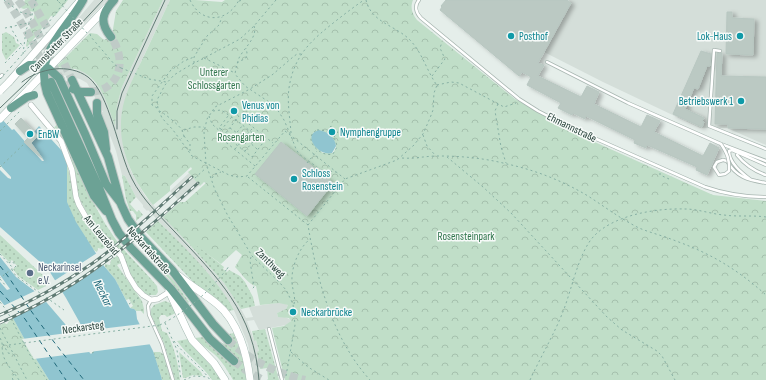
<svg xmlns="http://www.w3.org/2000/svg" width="766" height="380" viewBox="0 0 766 380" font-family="'Sofia Sans Condensed',sans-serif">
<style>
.built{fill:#d4ded9}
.grass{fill:url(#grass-dots)}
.park{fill:url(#park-crowns);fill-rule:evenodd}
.water{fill:#90c5d0}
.pier{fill:#e5eeea}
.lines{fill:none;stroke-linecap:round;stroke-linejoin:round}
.ferry{stroke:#20697a;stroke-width:1;stroke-dasharray:5 4;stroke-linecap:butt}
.building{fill:#bbc9c3;stroke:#b8c7c1;filter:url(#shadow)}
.primary-tunnel{stroke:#bfcbc7;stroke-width:8;stroke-dasharray:8 4;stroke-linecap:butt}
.lane-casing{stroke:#a8b6b1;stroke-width:4}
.street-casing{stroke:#a8b6b1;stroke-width:6}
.secondary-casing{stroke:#a4b9b2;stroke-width:8}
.primary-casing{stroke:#c2cac8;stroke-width:10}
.path{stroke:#87b0a4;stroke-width:1;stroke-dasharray:2 3;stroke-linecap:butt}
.lane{stroke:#fff;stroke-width:2.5}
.street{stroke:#fff;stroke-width:5}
.secondary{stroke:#fff;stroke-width:7}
.primary{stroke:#6ca295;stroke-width:8}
.tram{stroke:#607b74;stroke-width:1}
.rail-casing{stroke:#607b74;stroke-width:3}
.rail{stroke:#f6faf8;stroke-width:1.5;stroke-dasharray:4.5;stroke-linecap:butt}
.lane-bridge-casing{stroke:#a8b6b1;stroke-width:4;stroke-linecap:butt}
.secondary-bridge-casing{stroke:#a4b9b2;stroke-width:8;stroke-linecap:butt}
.primary-bridge-casing{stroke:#c2cac8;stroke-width:10;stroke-linecap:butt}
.path-bridge{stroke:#87b0a4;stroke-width:1;stroke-dasharray:2 3;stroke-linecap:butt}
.lane-bridge{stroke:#fff;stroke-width:2.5}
.secondary-bridge{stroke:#fff;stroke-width:7}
.primary-bridge{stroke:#6ca295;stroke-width:8}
.culture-dot{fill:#0f9aa8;stroke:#f6faf8;stroke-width:1.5}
.service-dot{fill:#5c6f8a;stroke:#f6faf8;stroke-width:1.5}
.labels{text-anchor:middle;stroke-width:3;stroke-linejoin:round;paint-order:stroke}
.culture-label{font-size:11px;fill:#0d838f;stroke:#f6faf8;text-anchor:start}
.street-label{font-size:11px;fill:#254039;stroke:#f6faf8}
.park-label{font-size:11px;fill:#30754c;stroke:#f6faf8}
.service-label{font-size:11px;fill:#4e5e75;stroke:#f6faf8;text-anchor:start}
.water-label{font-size:12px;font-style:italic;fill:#20697a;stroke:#f6faf8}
</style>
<defs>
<pattern id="grass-dots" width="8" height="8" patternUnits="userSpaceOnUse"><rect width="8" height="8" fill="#c0dec8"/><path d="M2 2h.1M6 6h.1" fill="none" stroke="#a5c0ad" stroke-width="1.8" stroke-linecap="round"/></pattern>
<pattern id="park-crowns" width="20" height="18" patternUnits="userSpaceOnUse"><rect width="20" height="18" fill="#c0dec8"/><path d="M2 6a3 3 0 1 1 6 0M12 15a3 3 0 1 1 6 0" fill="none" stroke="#a5c0ad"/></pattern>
<filter id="shadow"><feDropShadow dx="3.5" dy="2" stdDeviation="2" flood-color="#0004"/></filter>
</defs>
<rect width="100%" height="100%" fill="#e5eeea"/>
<path class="built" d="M94 0H107L49 60 59 41Z
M163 0H170L132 81 125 153 131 171 145 196 224 283 241 309 246 318 253 317 249 307 277 303H283L288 305 286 309 277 313 278 317H285L291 320 290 322 286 325 259 330 254 320 247 321 254 340H256L259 352H257L261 380H254L248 344 233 308 207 272 148 210 147 211 143 207V205L136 197 125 176 122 175 116 151 101 112H103L87 83 80 79 63 75 56 68 76 70 82 71 91 78 103 93 115 124 117 105 122 87Z
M568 0H766V145L727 128H700L603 82 544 52 571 3Z
M189 173 200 185 180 202 170 191Z"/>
<path class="grass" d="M6 32 14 37 16 43 20 45 6 60 2 52V34Z
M57 124C75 162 90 203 114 237 127 255 143 269 157 286L158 292 156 295H147L139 288 133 279 121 254 112 241 100 232 91 221 77 194 73 169 66 146 54 128Z
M67 164 77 206 109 244 102 249 98 248 97 252C86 247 68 211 66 199 65 187 67 175 67 164Z
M122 175 125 176 136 197 130 204 137 212 139 210 143 215 136 221V215L133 211H130L126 199Z
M158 221C184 247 217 278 234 310L228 311 197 286 146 232Z
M0 235 48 280 46 286 38 290 18 276 13 269 17 266 12 260 9 262 0 253Z
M194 243 224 267 223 269 227 272 229 270 240 276 245 282 253 297 255 306 241 309 224 283 189 244Z
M118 255 121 263 117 265 142 301 144 309V314L141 311H136L134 309 130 308 133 306 129 299 126 300 115 279 105 267V264L110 265 111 260Z
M152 257 175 282 189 302 187 304 170 280 150 259Z
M165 301 170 303 176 313 167 317 165 315H161L159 318 162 331 167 333C175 349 178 363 180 380H175L164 343 151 315V309L154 305Z
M265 329 279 380H267L268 379 267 368 260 369 257 352 259 351 256 340 254 341 252 331Z
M234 333 244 363 247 380H233C228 371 222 361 214 354 208 349 201 345 195 338L203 337 220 354 232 364 236 358 219 342 225 344 232 337 229 334Z
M188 339C198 354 213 365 222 380H212C202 365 187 355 177 341Z
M153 352H160L163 354 171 380H162L161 376Z
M179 352 201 372 203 376 193 375 185 378H183Z"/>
<path class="park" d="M25 0H68L55 16H51L37 35 27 47 26 46 28 34 33 22 35 12 29 11 27 8 24 9 21 8Z
M123 0H163L122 87 117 105 115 126C107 104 101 76 75 69 69 68 62 68 56 67L90 33 97 34 104 40 112 35 116 11Z
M170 0H195L222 2 225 0H413C410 8 412 13 417 20L515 99 588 139 713 195 766 201V380H285L272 328 284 326 291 321 289 318 278 317 277 313 286 309 288 305 279 303 260 305 256 286C249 285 241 273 235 267L242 255 236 250 221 264 194 244H189L163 217 180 202H185L206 183 204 182 200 186 188 172 192 169 191 167 170 186V191L153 205C131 178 115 143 123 106 127 89 135 74 143 58 152 39 161 19 170 0ZM318 131C327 131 336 138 336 148L333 153H323L317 148 313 133ZM281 142 333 183 307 216Z
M13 318 30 349 49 380H0V325L4 323 7 324 9 321Z"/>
<path class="water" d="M0 117 12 130 14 129 42 161H44L43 159 31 143 38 136 34 132 39 126 63 152 67 164V202L76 222 104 266 115 279 130 308 134 309 136 311 137 319 153 351 161 376 162 380H49L30 349 9 311 0 300V282L7 290 10 289 0 275V257L16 277 41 296 90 353 91 354 95 350 66 298 48 269 0 227V170L8 178 11 179V177L0 165Z
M319 130C328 132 335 137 336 146L332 153C319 157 301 135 319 130Z"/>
<path class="pier" d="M97 253 105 264 61 293 54 281Z
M37 290 48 301 11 319 3 306Z
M142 324 152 344 34 359 22 339 75 332 91 351 93 350 83 331Z"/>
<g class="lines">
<path class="ferry" d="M0 266C14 283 24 302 37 319 52 340 68 360 84 380
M0 291 25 319 66 380"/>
</g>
<path class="building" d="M446 0H567L571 3 538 63 544 65 538 76 581 97 587 86 599 92 594 104 641 127 647 115 660 121 654 132 703 156 710 143 719 148 707 175 696 170 697 167 647 145 646 148 634 143 635 140 586 116 585 119 573 113 572 115 558 108 561 103 527 85 531 77 522 72 519 76 440 10 442 7 441 6Z
M727 12H732V18L754 19 753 55 726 54Z
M701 51 711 54 710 66H707L698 89 694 88 685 109 704 118 702 121 704 122 702 127 673 114Z
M717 53H722L721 76 766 77V129L728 128V124H715Z
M21 118 38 136 31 143 42 158 33 151 24 142 28 138 15 124Z
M281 142 333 183 307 216 255 174Z"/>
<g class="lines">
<path class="primary-tunnel" d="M7 0 32 40 51 82
M18 0C35 23 46 50 58 75L62 81 69 87
M31 0 49 31 72 80
M91 92C121 89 127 60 111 37
M228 340C251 361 276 373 305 380
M234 361 247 371 263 380"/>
<defs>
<path id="lane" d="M419 0C414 6 416 13 421 18L519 99 538 111 567 126 705 187C725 194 745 197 766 197
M720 51 714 50 709 126 766 149
M547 62 628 103 721 144 766 161
M0 77 2 75
M737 155C745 165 754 171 766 175
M723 160 727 161C736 177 748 180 766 183
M751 180C742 173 729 163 729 151L732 150 766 165
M151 300 148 306 149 315 162 344 173 380
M269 329 282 380"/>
<path id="street" d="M31 105 61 141 72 170 76 197 79 205 91 226 109 242 121 256 128 275 136 288 143 295 151 300 158 299 169 292"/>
<path id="secondary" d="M9 82 79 2
M29 89 106 8
M179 276C191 286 205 294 217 304 238 321 247 354 250 380
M169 291 186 328 192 340 214 363 225 380"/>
<path id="primary" d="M83 0C66 31 34 52 47 93L94 196 106 211
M111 37C99 22 102 13 114 0
M20 71 29 65H38L48 68 59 78 85 134 106 184 120 202
M72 80 108 157 121 204 128 219 140 236 172 270 213 324 228 340
M51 82 100 190 112 220 119 233 131 248 171 289 210 339 234 361
M73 89 81 92H91
M97 103V114L104 132 106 149"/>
</defs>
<use href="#lane" class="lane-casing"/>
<use href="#street" class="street-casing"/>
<use href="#secondary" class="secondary-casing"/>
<use href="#primary" class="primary-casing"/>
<path class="path" d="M4 0 20 12 31 15
M57 0 59 2
M190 0C201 24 227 23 239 0
M276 0 254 26 240 39 187 67 174 75 165 85 157 100 158 109 162 118 173 130 192 156 229 175 238 177 247 176 285 131 345 179
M366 0C371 22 394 25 409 39 422 52 426 69 436 84
M239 1 243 0
M11 26C12 33 17 35 18 42L23 45
M254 26C258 37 244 48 239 58 237 63 236 68 235 74L245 86 275 106 284 120 291 136 296 149 299 154 321 170 336 172
M5 28 28 23
M90 34 91 37 115 65 121 68
M23 54 26 30 31 19 36 0
M204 58 235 73
M5 63 23 45
M194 63V57L207 36 219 25 222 17
M237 63 246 58 247 53 246 48
M11 67 35 40 66 0
M432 76 445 59 440 48 442 42
M149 79 166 82
M437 85 451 82 459 83 504 107 516 103
M498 104 495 111 501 147 506 163
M157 108 152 105V96L170 71 184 61 194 57
M159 111C162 111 180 126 182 130 183 132 183 134 184 136L181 139
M213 111 221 110 236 120 239 116
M209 116 212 124 224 135 221 138
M230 128 240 135
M221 129 219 128 228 116 230 118
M184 130 194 127H204
M317 130C327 129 336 136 337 147L333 154C320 158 301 138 317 130Z
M327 131 331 126 338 132 334 137
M243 132 250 138 245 144 238 138Z
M291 133C290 118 287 103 289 88 294 54 313 39 337 20 346 13 355 6 364 0
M247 134 253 128
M423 135 427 146 435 155
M184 136 190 144V151
M231 140 242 126
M248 141 257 149
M264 142 236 120 224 135 252 157 266 139
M235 149 241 142
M245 151 257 137
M447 157 483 187 511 213 607 317 622 330 657 351 662 356 675 380
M402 158C414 159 425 156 438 156 461 156 484 158 507 164 535 170 563 181 588 196 605 207 621 219 639 228 651 233 664 236 676 241 712 254 738 270 766 295
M307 163 317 151
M255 166 217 135 235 113 273 143
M0 167 25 143
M660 173V175L669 179
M248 177 308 225C317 280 332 338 370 380
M195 178 206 168
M212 178 215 174 221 172
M308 225 345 179 397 160 413 146 423 134 430 118 433 110 434 93 437 85
M0 254 13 268 0 278
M251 257 250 261 254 287 252 289
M9 263 12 261 16 266 12 270 16 276 64 310
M227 269 229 266
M0 279 6 286
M0 302 7 311 30 355 47 380
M129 304 138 298
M294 304C296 296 292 289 292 282 291 267 299 248 310 239
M165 323 177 350 181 380
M160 325 169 320
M0 328 27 380
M0 338C4 345 1 347 3 354 5 364 14 372 19 380
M174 341C184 355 200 365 210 380
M3 344 8 353 13 354
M291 352 308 367 329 380
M92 353 94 352
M155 358 160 356
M286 376 295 325 293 304 286 290 280 283 252 256 227 214 215 190 206 164 204 132 207 119 215 107 250 89 272 75 293 57 297 54H302
M13 380 12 377 14 374
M184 380 194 376 208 377
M530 380C541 356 555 333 564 309 572 288 579 252 594 236 614 215 656 208 685 209 698 209 711 214 724 215 738 217 752 215 766 217"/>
<use href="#lane" class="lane"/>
<use href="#street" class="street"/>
<use href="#secondary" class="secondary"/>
<use href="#primary" class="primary"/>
<path class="tram" d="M22 82C40 68 69 63 88 77 110 94 118 152 132 179 142 199 159 215 174 231 218 278 254 312 259 380
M0 108 26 83 103 0
M117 129V111L122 93 165 0"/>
<defs>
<path id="rail" d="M0 315C33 301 64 283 93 263 129 237 160 206 192 177
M0 323C33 308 66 290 95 269 132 243 165 213 198 183"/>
</defs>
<use href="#rail" class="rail-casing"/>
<use href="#rail" class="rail"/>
<defs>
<path id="lane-bridge" d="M721 144C727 153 730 160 729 171L725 174 719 175 714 167 717 162 723 160"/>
<path id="secondary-bridge" d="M0 91 9 82
M0 119 29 89"/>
<path id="primary-bridge" d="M11 108 27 97 34 95"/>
</defs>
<use href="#lane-bridge" class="lane-bridge-casing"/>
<use href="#secondary-bridge" class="secondary-bridge-casing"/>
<use href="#primary-bridge" class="primary-bridge-casing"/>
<path class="path-bridge" d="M59 2 87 33
M121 68 149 79
M0 79 11 67
M0 131 21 110
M169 320C192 307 210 290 227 269
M9 345 160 325"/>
<use href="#lane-bridge" class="lane-bridge"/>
<use href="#secondary-bridge" class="secondary-bridge"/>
<use href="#primary-bridge" class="primary-bridge"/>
</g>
<g class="culture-dot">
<circle cx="511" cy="36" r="4"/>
<circle cx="740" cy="36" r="4"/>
<circle cx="741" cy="101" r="4"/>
<circle cx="234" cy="111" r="4"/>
<circle cx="332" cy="132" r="4"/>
<circle cx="30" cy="134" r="4"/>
<circle cx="294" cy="179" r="4"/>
<circle cx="293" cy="312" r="4"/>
</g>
<circle class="service-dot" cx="30" cy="273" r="4"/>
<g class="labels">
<g class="culture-label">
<text x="519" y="40">Posthof</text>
<text x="732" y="40" text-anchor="end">Lok-Haus</text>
<text x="733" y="105" text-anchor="end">Betriebswerk 1</text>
<text x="242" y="109">Venus von<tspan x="242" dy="13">Phidias</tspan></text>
<text x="340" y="136">Nymphengruppe</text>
<text x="38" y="138">EnBW</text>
<text x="302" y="177">Schloss<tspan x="302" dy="13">Rosenstein</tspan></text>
<text x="301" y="316">Neckarbrücke</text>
</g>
<g class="street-label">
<text transform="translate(56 45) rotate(-46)" y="4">Cannstatter Straße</text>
<text transform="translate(572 127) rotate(26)" y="4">Ehmannstraße</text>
<text transform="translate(102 235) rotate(50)" y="4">Am Leuzebad</text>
<text transform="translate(149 250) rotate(48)" y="4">Neckartalstraße</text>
<text transform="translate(271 263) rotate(45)" y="4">Zanthweg</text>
<text transform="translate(83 327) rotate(-8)" y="4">Neckarsteg</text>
</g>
<g class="park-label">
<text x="214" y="76">Unterer<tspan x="214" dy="13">Schlossgarten</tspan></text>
<text x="241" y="141">Rosengarten</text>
<text x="466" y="240">Rosensteinpark</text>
</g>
<g class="service-label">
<text x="38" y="271">Neckarinsel<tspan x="38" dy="13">e.V.</tspan></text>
</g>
<g class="water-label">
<text transform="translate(103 293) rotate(64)" y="4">Neckar</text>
</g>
</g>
</svg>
